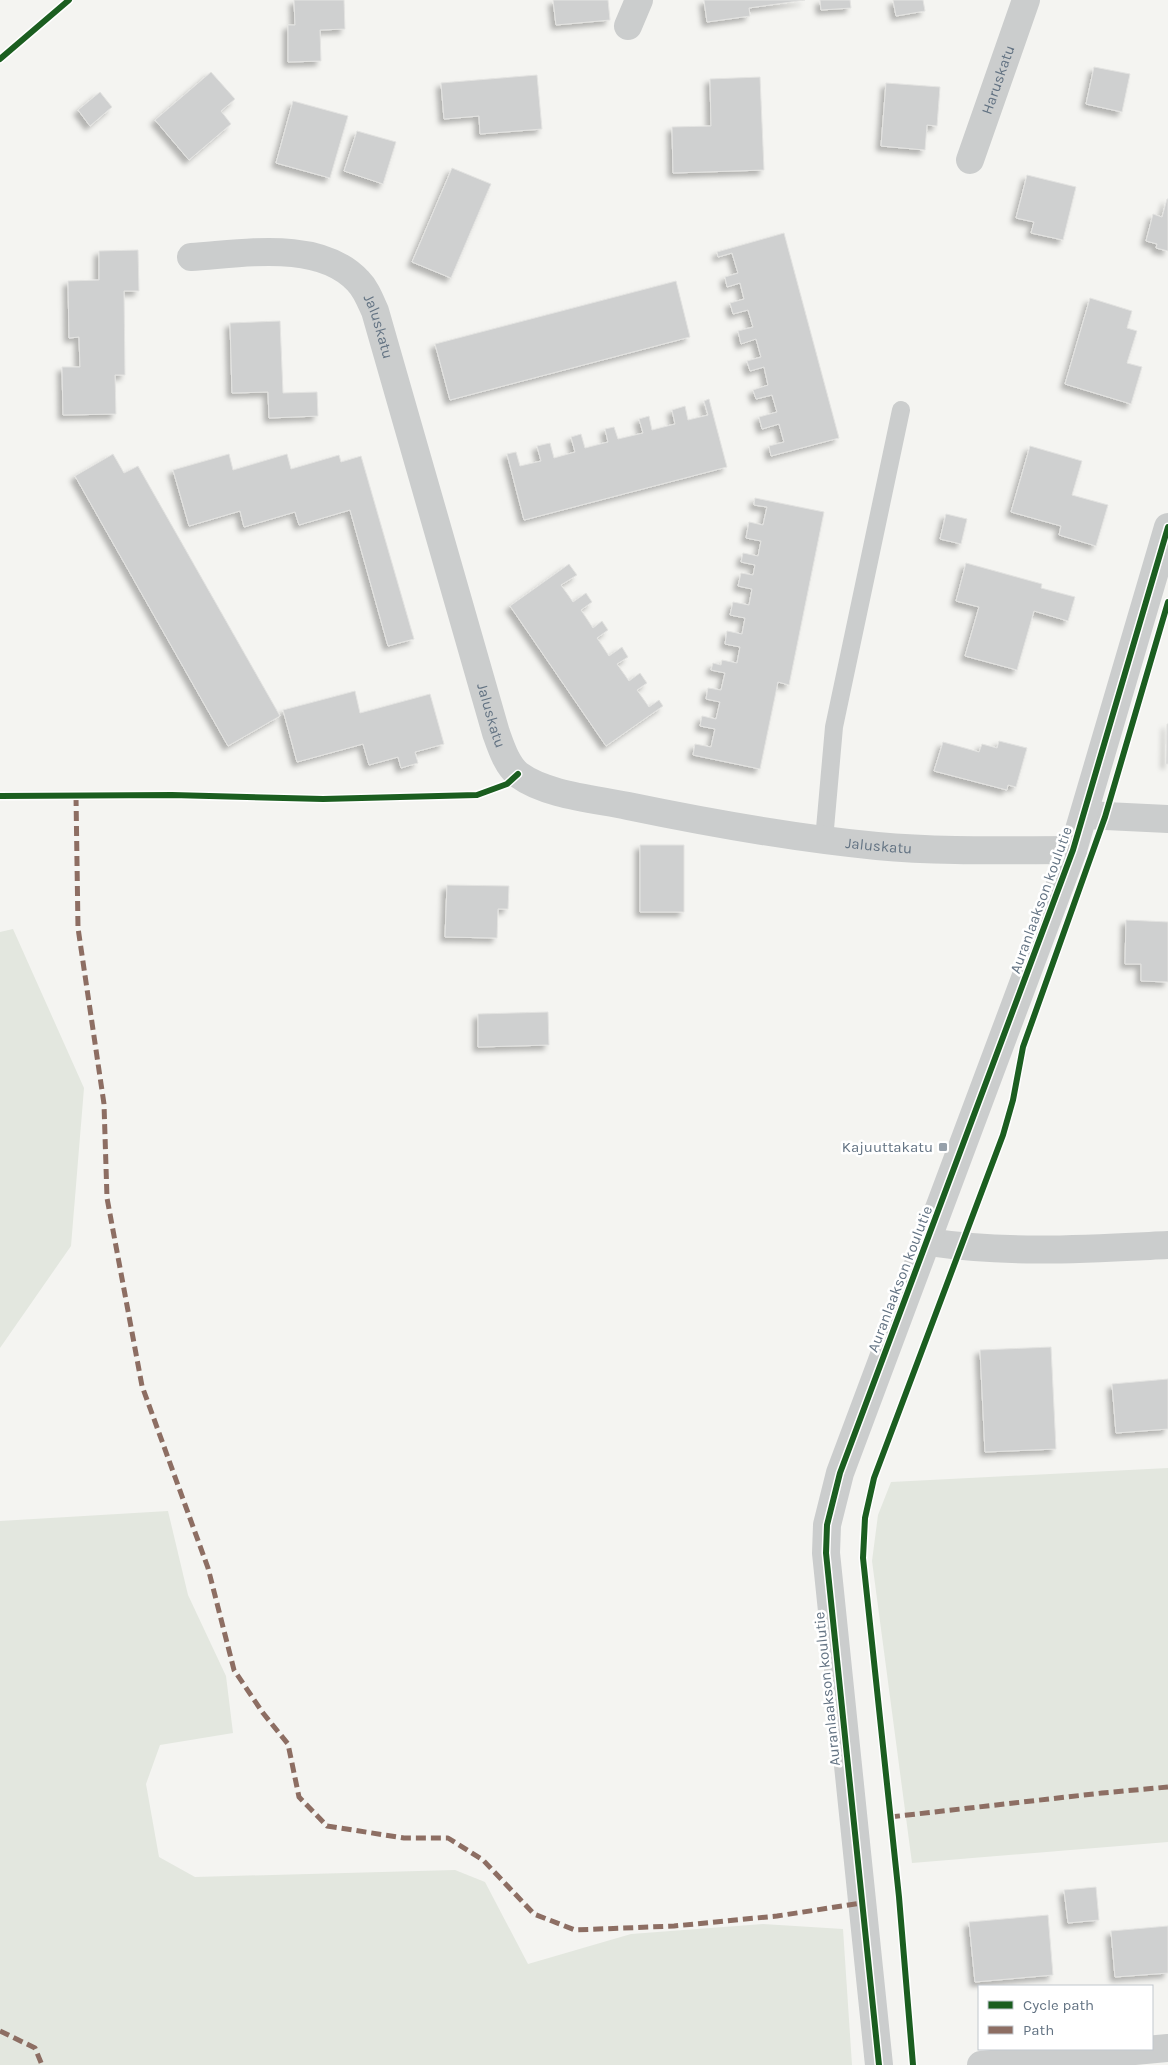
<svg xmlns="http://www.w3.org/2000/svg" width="1168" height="2065" viewBox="0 0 1168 2065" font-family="Karla,sans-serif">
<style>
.green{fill:#e3e7df}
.building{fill:#cfd0d0;stroke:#e3e3e1;filter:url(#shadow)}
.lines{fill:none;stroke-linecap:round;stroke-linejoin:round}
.service{stroke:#cbcdcd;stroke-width:18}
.minor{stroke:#cbcdcd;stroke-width:28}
.tertiary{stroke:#cbcdcd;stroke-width:28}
.quiet{stroke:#8d6e63;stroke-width:5;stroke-dasharray:10 5;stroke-linecap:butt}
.cycleway-casing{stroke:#fff;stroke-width:9}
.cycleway{stroke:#1b5e20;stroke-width:6}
.poi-dot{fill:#96a0aa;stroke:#fff;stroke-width:2}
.labels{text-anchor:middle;stroke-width:5;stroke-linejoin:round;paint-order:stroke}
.street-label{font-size:15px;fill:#637383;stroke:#fff}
.poi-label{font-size:15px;fill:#637383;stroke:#fff;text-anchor:end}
</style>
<defs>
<filter id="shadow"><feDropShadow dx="-4.5" dy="4.5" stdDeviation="2.5" flood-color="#0004"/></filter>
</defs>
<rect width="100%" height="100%" fill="#f4f4f1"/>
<path class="green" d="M13 929 84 1088 71 1246 0 1348V932Z
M1168 1468V1842L912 1863 872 1561 878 1515 891 1482Z
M168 1511 188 1595 226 1676 233 1733 160 1745 146 1784 159 1857 195 1877 455 1870 485 1882 528 1964 631 1934 763 1924 843 1929 852 2065H0V1521Z"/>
<path class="building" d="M294 0H344L345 29 320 30 321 61 288 62V25H295Z
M553 0H608L610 20 556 25Z
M704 0H805L749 8 750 16 707 22Z
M820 0H850L851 8 821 10Z
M893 0H923L925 11 896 16Z
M1094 67 1130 74 1122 112 1086 104Z
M211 72 235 99 221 111 231 124 189 160 155 120Z
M537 75 542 129 480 134 479 116 444 119 441 83Z
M760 77 764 170 673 173 672 127 711 126 710 79Z
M886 83 940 87 937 126 927 125 925 150 881 146Z
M100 92 112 107 90 126 78 110Z
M293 101 348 116 330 178 276 163Z
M357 131 396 142 383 184 344 171Z
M452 168 491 184 451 278 412 262Z
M1027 175 1076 187 1063 240 1031 233 1034 222 1016 218Z
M1167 199H1168V251L1156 248 1157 244 1146 241 1153 214 1162 217Z
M784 233 839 438 771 456 769 446 784 442 779 424 762 429 759 417 777 412 772 395 756 399 753 390 768 385 764 367 750 371 747 361 761 357 756 339 741 344 738 331 753 327 748 310 733 314 730 303 744 299 740 283 727 287 725 277 738 273 732 253 718 257 717 252Z
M138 250 139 291H124L125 375H115L116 414 63 415 62 367H80L79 337 69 338 68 281 99 280V251Z
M676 281 690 337 450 400 435 344Z
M1090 298 1132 311 1127 328 1137 331 1127 363 1142 367 1131 404 1065 384Z
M280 321 283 393 317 392 318 416 269 418 268 392 232 393 230 323Z
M709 399 727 467 524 520 507 454 516 452 520 466 541 461 537 446 550 443 554 458 575 452 571 437 581 434 585 448 608 442 605 429 614 427 618 439 643 433 639 419 649 416 652 430 675 424 672 410 685 406 688 420 708 415 704 401Z
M1030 446 1082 461 1072 495 1108 505 1096 546 1059 535 1061 526 1011 512Z
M113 454 124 473 138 466 280 716 228 746 75 476Z
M229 454 233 470 287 454 291 469 339 455 341 462 361 456 414 639 388 646 350 510 299 525 295 512 244 527 240 511 189 526 173 470Z
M755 498 824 512 789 685 778 682 760 769 693 755 695 744 711 747 715 729 700 726 702 716 716 719 720 702 706 699 708 688 721 690 725 673 711 670 713 663 721 665 722 660 737 663 740 647 725 644 727 631 742 634 745 618 730 615 733 602 749 605 752 589 738 586 741 573 753 575 755 565 741 562 743 553 758 556 761 541 746 538 749 522 763 525 767 507 754 505Z
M946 514 967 519 961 544 940 539Z
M966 563 1042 584 1041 588 1075 597 1068 621 1034 611 1017 670 965 656 979 607 956 601Z
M569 564 577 575 561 585 573 602 586 593 592 602 581 610 593 628 602 621 608 630 597 638 609 656 622 647 628 657 617 664 629 681 640 673 647 683 637 690 649 707 659 700 663 706 606 746 510 606Z
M355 691 360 713 430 694 444 744 415 752 418 763 401 768 398 757 369 765 363 744 297 762 283 710Z
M1167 724H1168V764H1166Z
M999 741 1027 748 1016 787 1008 785 1007 790 934 771 943 742 979 752 982 744 997 748Z
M640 845H684V912H640Z
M447 885 509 886 508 909H498L497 938 445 937Z
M1126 920 1168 922V982L1141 981V964H1125Z
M548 1012 549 1045 478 1047V1014Z
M1051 1347 1056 1449 985 1452 980 1350Z
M1168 1379V1429L1116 1433 1112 1384Z
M1096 1887 1099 1920 1068 1923 1064 1890Z
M1048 1915 1053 1975 975 1982 969 1922Z
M1168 1926V1973L1115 1977 1111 1931Z"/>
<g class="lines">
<path class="service" d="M824 840 834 727 901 410"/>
<g class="minor">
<path d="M628 26 639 0"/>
<path id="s1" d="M970 160 1026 0"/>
<path id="s2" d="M191 257C242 254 319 239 358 281 366 289 370 300 375 311L496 733C501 747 507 766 519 775 546 795 595 799 628 806 710 823 793 838 877 846 942 852 1008 850 1073 850"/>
<path d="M1085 815 1168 819"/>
<path d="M928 1242C1010 1254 1085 1249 1168 1245"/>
<path d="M981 2065 1168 2048"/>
</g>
<path class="tertiary" d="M879 2065 826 1553 827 1525 840 1473 1073 850 1168 527"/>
<path class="quiet" d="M76 796 78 928 104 1104 107 1198 142 1386 208 1568 234 1670 263 1713 288 1744 299 1797 327 1826 404 1838H448L483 1860 534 1914 575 1930 674 1926 777 1916 862 1903
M890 1817 1102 1793 1168 1787
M0 2031 35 2048 42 2065"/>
<defs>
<path id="cycleway" d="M0 59 69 0
M0 796 172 795 323 799 477 795 507 784 518 774
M879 2065 826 1553 827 1525 840 1473 1073 850 1168 527
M913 2065 899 1897 863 1558 865 1518 874 1478 1003 1135 1013 1100 1023 1047 1105 817 1168 602"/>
</defs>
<use href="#cycleway" class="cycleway-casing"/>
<use href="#cycleway" class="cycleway"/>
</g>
<rect class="poi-dot" x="938" y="1142" width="10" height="10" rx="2.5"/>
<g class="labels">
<g class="street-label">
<text dy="5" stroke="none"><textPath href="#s1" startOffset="85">Haruskatu</textPath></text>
<text dy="5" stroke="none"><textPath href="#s2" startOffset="225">Jaluskatu</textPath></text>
<text dy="5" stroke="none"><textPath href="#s2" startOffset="630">Jaluskatu</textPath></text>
<text dy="5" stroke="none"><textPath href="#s2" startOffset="1065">Jaluskatu</textPath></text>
<text transform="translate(1041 900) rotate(-70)" y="5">Auranlaakson koulutie</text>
<text transform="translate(900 1279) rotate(-69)" y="5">Auranlaakson koulutie</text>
<text transform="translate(827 1689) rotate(-96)" y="5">Auranlaakson koulutie</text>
</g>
<g class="poi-label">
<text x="933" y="1152">Kajuuttakatu</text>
</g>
</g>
<rect x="978" y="1985" width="175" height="65" fill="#ffffff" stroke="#c1c7cd"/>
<rect x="988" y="2001" width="25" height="8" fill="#1b5e20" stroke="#c1c7cd"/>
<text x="1023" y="2010" font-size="15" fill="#637383">Cycle path</text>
<rect x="988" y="2026" width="25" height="8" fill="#8d6e63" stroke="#c1c7cd"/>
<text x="1023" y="2035" font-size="15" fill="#637383">Path</text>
</svg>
